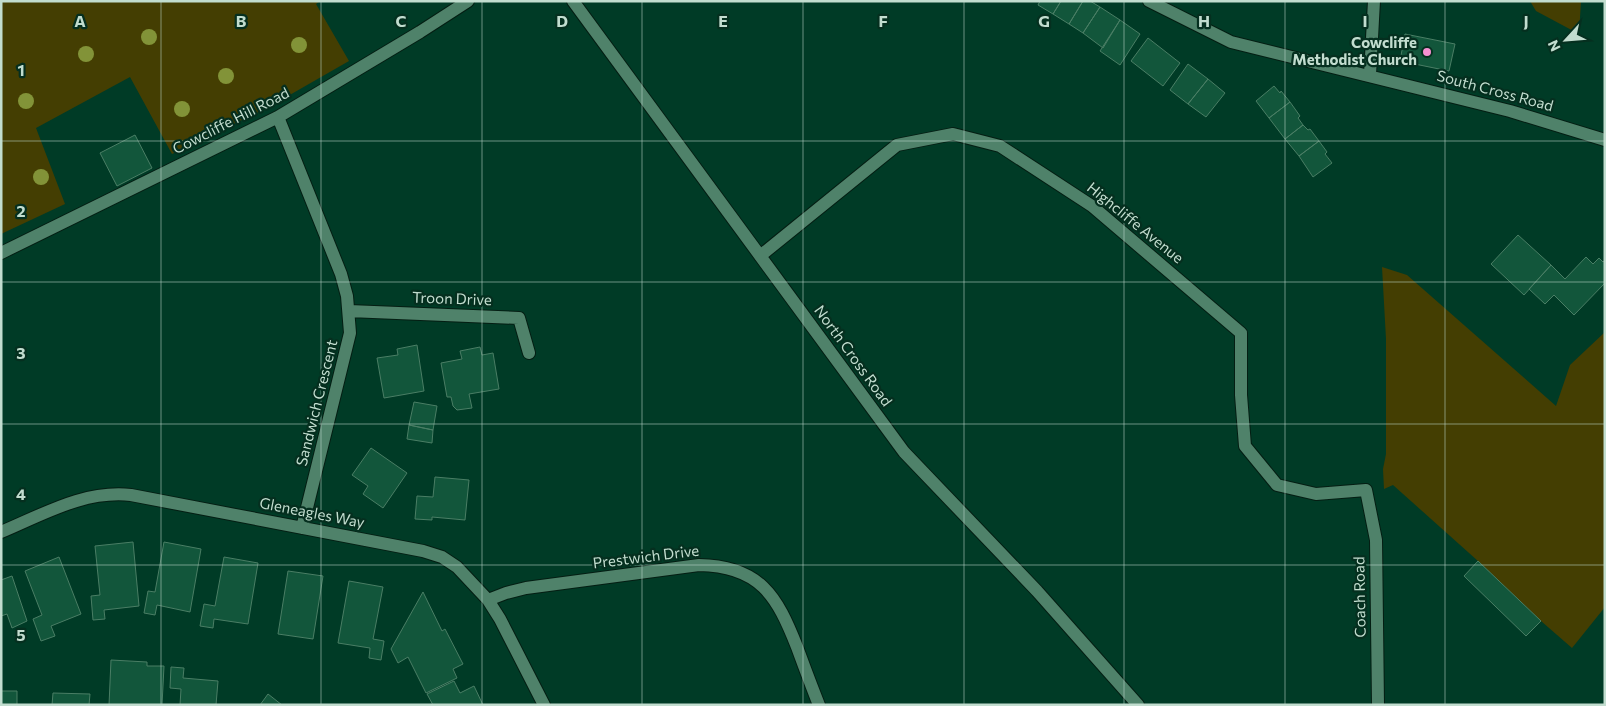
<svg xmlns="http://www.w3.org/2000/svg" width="1606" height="706" viewBox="0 0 1606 706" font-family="Commissioner,sans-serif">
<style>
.green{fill:#443e02}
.building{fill:#12563b;stroke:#4a7e65}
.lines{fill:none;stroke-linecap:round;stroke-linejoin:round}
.street-casing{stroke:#041e13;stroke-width:14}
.street{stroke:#4f826a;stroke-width:12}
.tree{fill:#829338}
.grid{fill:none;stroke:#c2ddcf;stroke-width:1;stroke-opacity:0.55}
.poi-dot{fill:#f690d1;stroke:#052f1f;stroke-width:2}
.labels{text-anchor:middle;stroke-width:4.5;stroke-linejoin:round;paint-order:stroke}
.poi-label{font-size:15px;font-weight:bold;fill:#c2ddcf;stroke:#052f1f;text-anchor:end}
.street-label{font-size:15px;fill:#c2ddcf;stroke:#052f1f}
.grid-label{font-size:16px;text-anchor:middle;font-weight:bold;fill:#c2ddcf;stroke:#052f1f;stroke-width:4.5;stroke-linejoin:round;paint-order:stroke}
</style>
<rect width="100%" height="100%" fill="#003b26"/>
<path class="green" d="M1 1H320L316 4 349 61 267 108 172 154 130 77 36 128 65 204 1 234Z
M1530 1H1581L1579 34 1536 11Z
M1382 267 1407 275 1556 406 1570 365 1605 332V607L1572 648 1541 621 1478 561 1393 485 1384 489 1383 469 1386 454V339Z"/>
<path class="building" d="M1040 1H1061L1053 14 1038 5Z
M1061 1H1083L1069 24 1053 14Z
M1083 1H1090L1100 7 1083 33 1069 24Z
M1100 7 1120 20 1103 48 1083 33Z
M1120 20 1140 34 1120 65 1100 51Z
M1405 34 1455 44 1449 71 1400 61Z
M1148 38 1180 63 1163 86 1131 61Z
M1188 64 1208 79 1188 104 1170 90Z
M1208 79 1225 93 1206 117 1188 104Z
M1274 86 1280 93 1281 91 1290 102 1269 118 1256 101Z
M1290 102 1300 116 1298 118 1303 125 1285 139 1269 118Z
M1303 125 1308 130 1310 129 1319 141 1299 156 1285 139Z
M135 135 152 168 117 186 100 153Z
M1319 141 1327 152 1325 154 1332 163 1313 177 1299 156Z
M1518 235 1551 265 1524 295 1491 264Z
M1586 257 1593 264 1599 258 1603 262 1605 260V283L1574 315 1554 295 1545 304 1529 289 1551 265 1565 279Z
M417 345 424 391 384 398 377 358 398 355 397 349Z
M480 347 482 355 493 353 499 389 469 394 472 408 457 410 453 406 451 397H447L441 363 462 359 460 351Z
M414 402 437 406 433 430 409 425Z
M409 425 433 430 432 443 407 439Z
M371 448 407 473 383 508 363 494 368 486 352 475Z
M435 477 469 480 465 520 432 517V520L415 519 417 496 433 497Z
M133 542 139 606 104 610 105 619 93 620 91 596 100 595 95 546Z
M164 542 201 549 190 612 157 605 155 615 144 613 148 591 155 592Z
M59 557 81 614 51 626 55 636 41 641 33 619 42 615 25 571Z
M224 557 258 563 248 624 214 619 213 628 200 626 204 604 215 606Z
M1478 561 1541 621 1526 636 1464 576Z
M288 571 323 576 313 639 278 634Z
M12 576 27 621 12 628 7 614 1 616V580Z
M349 581 383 587 373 639 384 641 381 660 369 658 370 648 338 643Z
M423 592 442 631 445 629 463 664 453 669 457 678 426 693 408 657 398 663 391 649Z
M111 660 147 662V666H164L162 705H109Z
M171 667 184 668 183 678 218 681 216 705H180L181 689 170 688Z
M454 681 460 693 474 686 483 705H433L427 694Z
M1 691H17V705H1Z
M53 693 90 694 89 705H52Z
M268 694 282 705H260Z"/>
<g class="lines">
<defs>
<path id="street" d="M573 1 904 452 1037 591 1138 705
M1149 1 1231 42 1510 111 1605 140
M1370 75 1374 1
M278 117 341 274 347 296 350 333 302 528
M1 253 278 117 420 32 468 1
M760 256 897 145 953 134 1000 146 1092 206 1241 333V395L1245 446 1277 485 1316 494 1366 490 1376 540 1378 705
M349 311 519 318 529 353
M1 532C44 514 84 490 131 495L423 551 442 557 457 567 488 600 500 619 544 705
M488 600 506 593 526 588 699 565C760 566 777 596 797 647 804 666 811 685 819 705"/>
</defs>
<use href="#street" class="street-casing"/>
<use href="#street" class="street"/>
</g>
<g class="tree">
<circle cx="149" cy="37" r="8"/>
<circle cx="299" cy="45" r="8"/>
<circle cx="86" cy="54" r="8"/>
<circle cx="226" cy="76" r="8"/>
<circle cx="26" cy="101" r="8"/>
<circle cx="182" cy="109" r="8"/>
<circle cx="41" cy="177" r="8"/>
</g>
<path class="grid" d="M161 1V705M321 1V705M482 1V705M642 1V705M803 1V705M964 1V705M1124 1V705M1285 1V705M1445 1V705M1 141H1605M1 282H1605M1 424H1605M1 565H1605"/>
<circle class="poi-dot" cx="1427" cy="52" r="5"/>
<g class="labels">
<g class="poi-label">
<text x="1417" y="48">Cowcliffe<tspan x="1417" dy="17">Methodist Church</tspan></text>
</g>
<g class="street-label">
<text transform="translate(1495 91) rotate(15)" y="5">South Cross Road</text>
<text transform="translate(231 121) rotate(-27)" y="5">Cowcliffe Hill Road</text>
<text transform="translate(1135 223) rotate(39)" y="5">Highcliffe Avenue</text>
<text transform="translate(452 299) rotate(2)" y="5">Troon Drive</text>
<text transform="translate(853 356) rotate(54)" y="5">North Cross Road</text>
<text transform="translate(317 403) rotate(-76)" y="5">Sandwich Crescent</text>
<text transform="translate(312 513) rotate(11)" y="5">Gleneagles Way</text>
<text transform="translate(646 557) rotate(-7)" y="5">Prestwich Drive</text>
<text transform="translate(1360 597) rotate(-91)" y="5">Coach Road</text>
</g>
</g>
<g class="grid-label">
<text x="80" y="27">A</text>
<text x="241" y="27">B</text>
<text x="401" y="27">C</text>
<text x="562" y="27">D</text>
<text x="723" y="27">E</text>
<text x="883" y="27">F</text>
<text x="1044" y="27">G</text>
<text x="1204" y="27">H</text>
<text x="1365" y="27">I</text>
<text x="1526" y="27">J</text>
<text x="21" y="76">1</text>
<text x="21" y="217">2</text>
<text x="21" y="359">3</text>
<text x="21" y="500">4</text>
<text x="21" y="641">5</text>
</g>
<rect width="1606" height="706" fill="none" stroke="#c2ddcf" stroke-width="5"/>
<g transform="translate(1566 40) rotate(244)" stroke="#052f1f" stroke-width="4" paint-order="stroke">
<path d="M0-4L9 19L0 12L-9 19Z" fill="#c2ddcf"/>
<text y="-8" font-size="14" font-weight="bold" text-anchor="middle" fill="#c2ddcf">N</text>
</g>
</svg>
